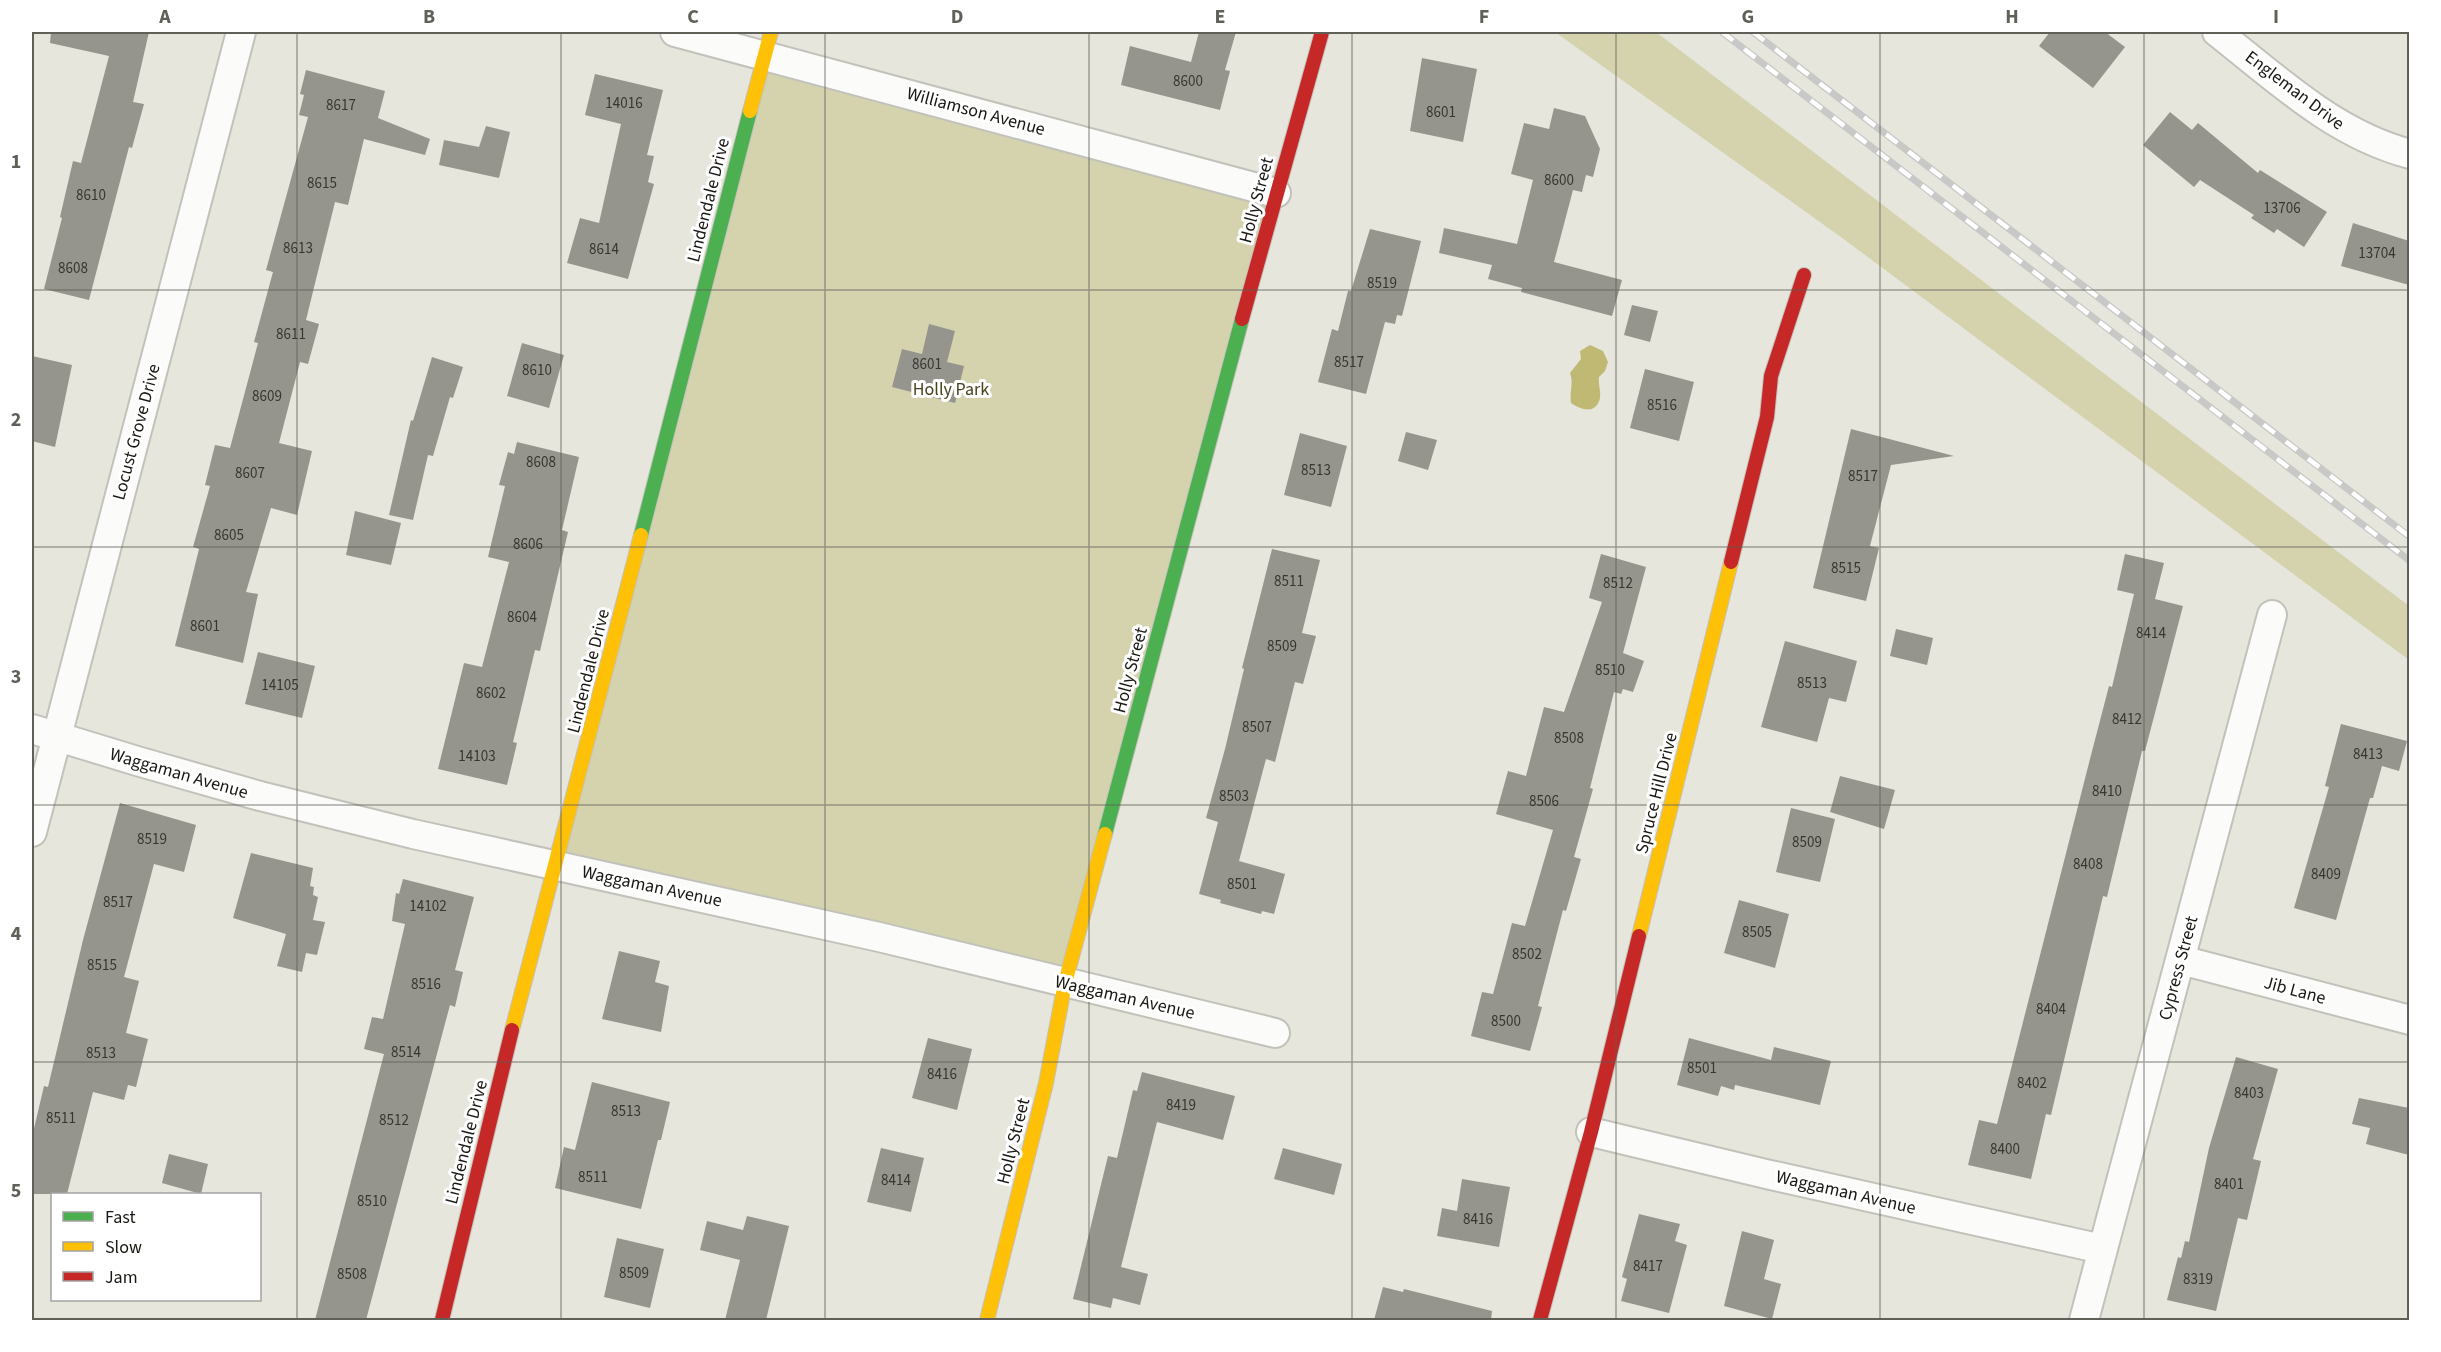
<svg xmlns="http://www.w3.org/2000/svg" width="2441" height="1352" viewBox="0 0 2441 1352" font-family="'Source Sans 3',sans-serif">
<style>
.green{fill:#d5d2ae}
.water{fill:#c0b974}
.building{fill:#95958d}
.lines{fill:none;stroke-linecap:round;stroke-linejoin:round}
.street-casing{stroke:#c2c2bb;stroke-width:32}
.fast-casing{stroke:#c2c2bb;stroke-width:16}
.slow-casing{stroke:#c2c2bb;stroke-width:16}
.jam-casing{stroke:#c2c2bb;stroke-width:16}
.street{stroke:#fbfbfa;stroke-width:28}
.fast{stroke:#4caf50;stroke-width:14}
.slow{stroke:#ffc107;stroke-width:14}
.jam{stroke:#c62828;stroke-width:14}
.rail-casing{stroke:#c8c8c6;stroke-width:7}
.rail{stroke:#fff;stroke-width:4.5;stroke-dasharray:14;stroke-linecap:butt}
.grid{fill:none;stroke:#605f58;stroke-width:1.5;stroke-opacity:0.55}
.labels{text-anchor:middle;stroke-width:6;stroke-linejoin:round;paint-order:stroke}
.number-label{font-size:15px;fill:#373630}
.street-label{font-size:18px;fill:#181711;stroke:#fff}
.park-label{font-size:18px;fill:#47431b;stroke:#fff}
.neatline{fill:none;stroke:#605f58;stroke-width:2}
.grid-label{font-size:20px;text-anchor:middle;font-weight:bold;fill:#605f58}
</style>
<rect width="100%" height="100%" fill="#e6e6dc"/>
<path class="green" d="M1555 32H1656L2409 606V660L1845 240Z
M764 54 1276 193 1065 983 556 867Z"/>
<path class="water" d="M1590 345 1603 351 1608 362 1605 371 1599 377C1598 384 1601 391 1600 398 1596 415 1581 410 1571 403 1569 392 1574 384 1570 373L1581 359 1580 351Z"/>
<path class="building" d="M51 32H149L133 102 144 104 132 148 129 147 89 300 44 289 62 218 60 217 73 161 81 163 109 56 50 43Z
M1199 32H1236L1225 70 1230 71 1220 110 1121 85 1130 46 1191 62Z
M2050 32H2105L2125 47 2093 88 2039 46Z
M1422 58 1477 69 1463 142 1410 131Z
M306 70 385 91 378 118 430 139 425 155 364 139 348 205 335 202 306 320 319 324 308 364 300 362 279 443 312 451 297 515 271 508 246 592 258 594 243 663 175 646 199 549 193 547 210 486 205 485 215 445 230 448 258 343 254 342 273 272 266 270 308 117 299 115 304 95 300 94Z
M595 74 663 90 647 155 654 156 648 182 654 184 628 279 567 263 580 218 599 223 621 124 585 115Z
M1554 108 1585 116 1600 149 1593 177 1586 175 1582 192 1573 190 1554 262 1622 280 1612 316 1521 292 1522 288 1488 279 1492 265 1439 253 1444 228 1517 244 1533 180 1511 174 1524 123 1549 129Z
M2170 112 2192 130 2198 123 2258 173 2260 170 2327 212 2304 247 2277 229 2274 233 2251 218 2254 215 2200 180 2194 187 2143 145Z
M486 126 510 132 499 178 439 165 444 140 479 147Z
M2353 223 2409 241V285L2341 266Z
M1370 229 1421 241 1402 316 1397 315 1395 324 1385 322 1366 394 1318 382 1332 329 1338 331 1348 291H1351Z
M1632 305 1658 311 1650 342 1624 335Z
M929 324 955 331 947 362 964 366 955 403 892 387 902 349 922 354Z
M522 343 564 355 549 408 507 396Z
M32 356 72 365 55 447 32 441Z
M432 357 463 367 453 398 450 397 433 456 428 455 413 520 389 515 411 420 413 421Z
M1645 369 1694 382 1679 441 1630 428Z
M1851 429 1954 456 1891 465 1870 546 1879 548 1866 601 1813 588Z
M1406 432 1437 440 1428 470 1398 461Z
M1300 433 1347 446 1331 507 1284 495Z
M517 442 579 457 562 530 568 532 540 651 535 650 513 742 517 743 507 785 438 769 464 663 482 667 509 562 488 557 505 486 499 485 508 452 514 454Z
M355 511 401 523 391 565 346 555Z
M1272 549 1320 560 1302 633 1316 636 1303 684 1295 682 1275 762 1266 759 1239 861 1285 874 1274 914 1262 911 1261 914 1220 903 1221 900 1199 894 1218 822 1206 818 1225 749 1244 669 1242 668Z
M1601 554 1646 567 1623 653 1644 661 1633 692 1623 689 1621 694 1614 692 1590 788 1593 789 1574 857 1581 859 1566 911 1563 910 1538 1006 1542 1007 1530 1051 1471 1036 1482 992 1493 994 1512 923 1525 926 1553 830 1496 814 1508 771 1526 776 1544 707 1564 712 1602 602 1589 598Z
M2125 554 2164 563 2155 599 2183 606 2145 751H2142L2107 897 2103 896 2051 1115 2046 1114 2031 1179 1968 1165 1979 1120 1997 1124 2090 759 2109 686 2112 687 2134 594 2117 590Z
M1896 629 1933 638 1927 665 1890 656Z
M1785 641 1857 661 1846 702 1829 698 1817 742 1761 727Z
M258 652 315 666 302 718 245 704Z
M2341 724 2407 741 2399 771 2382 766 2373 798H2370L2336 920 2294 908 2329 787 2325 786Z
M1840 776 1895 790 1884 829 1830 812Z
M120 803 196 825 184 872 154 864 124 977 139 981 126 1033 148 1039 136 1087 128 1085 124 1100 93 1092 67 1194H32V1137L44 1086 48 1087 83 940Z
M1791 808 1835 819 1820 882 1776 872Z
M251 853 313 868 310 886 314 887 313 895 318 897 313 920 325 922 317 955 306 953 302 972 277 966 286 934 233 918Z
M403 879 474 897 455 970 463 972 455 1007 450 1005 366 1320H315L384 1054 364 1049 372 1017 383 1019 405 924 392 921 396 893 399 894Z
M1739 900 1789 914 1775 968 1724 953Z
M619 951 660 961 655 982 669 986 661 1032 602 1019Z
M928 1038 972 1049 957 1110 912 1098Z
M1689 1038 1771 1060 1774 1047 1831 1061 1820 1105 1735 1085 1734 1090 1721 1086 1718 1096 1677 1085Z
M2236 1057 2278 1069 2253 1159 2261 1161 2247 1220 2238 1218 2216 1311 2167 1300 2178 1257 2181 1258 2185 1241 2189 1242 2209 1148Z
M1142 1072 1235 1096 1223 1140 1157 1122 1121 1267 1148 1274 1140 1305 1113 1298 1111 1308 1073 1299 1108 1156 1117 1158 1133 1090 1137 1091Z
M592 1082 670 1102 661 1140H658L641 1209 555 1188 564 1147 575 1150Z
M2359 1098 2409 1108V1155L2366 1144 2370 1128 2352 1124Z
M881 1148 924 1158 911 1212 867 1202Z
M1283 1148 1342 1164 1334 1195 1274 1179Z
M169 1154 208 1164 201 1194 162 1183Z
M1462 1179 1510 1187 1499 1247 1437 1236 1442 1208 1457 1211Z
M1639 1214 1680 1224 1675 1241 1687 1245 1669 1313 1621 1301 1627 1279 1622 1277Z
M747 1216 789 1226 766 1320H725L740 1260 700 1250 707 1221 743 1230Z
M1742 1231 1774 1240 1764 1279 1781 1284 1772 1319 1724 1306Z
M617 1238 664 1249 650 1308 604 1297Z
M1383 1287 1403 1292 1404 1289 1492 1311 1491 1320H1374Z"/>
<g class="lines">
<defs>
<path id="street" d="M675 32 1276 193
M2217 32C2277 79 2334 134 2410 154
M32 729 137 761 260 796 413 834 879 937 1275 1033
M32 832 241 32
M2181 960 2410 1020
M1591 1132 1766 1174 2102 1249
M2084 1320 2272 615"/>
<path id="fast" d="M641 535 750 111
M1105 834 1242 319"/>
<path id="slow" d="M750 111 771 32
M1639 936 1731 562
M512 1030 641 535
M987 1320 1046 1083 1065 983 1105 834"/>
<path id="jam" d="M1242 319 1322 32
M1731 562 1767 417 1771 376 1804 275
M442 1320 512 1030
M1540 1320 1591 1132 1639 936"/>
</defs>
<use href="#street" class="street-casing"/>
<use href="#fast" class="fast-casing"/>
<use href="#slow" class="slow-casing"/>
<use href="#jam" class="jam-casing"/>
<use href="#street" class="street"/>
<use href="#fast" class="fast"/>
<use href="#slow" class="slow"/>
<use href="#jam" class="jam"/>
<defs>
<path id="rail" d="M1722 32 2410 561
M1753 32 2410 537"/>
</defs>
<use href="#rail" class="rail-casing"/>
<use href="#rail" class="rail"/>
</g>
<path class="grid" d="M297 32V1320M561 32V1320M825 32V1320M1089 32V1320M1352 32V1320M1616 32V1320M1880 32V1320M2144 32V1320M32 290H2410M32 547H2410M32 805H2410M32 1062H2410"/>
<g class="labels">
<g class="number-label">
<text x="1188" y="86">8600</text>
<text x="624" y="108">14016</text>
<text x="341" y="110">8617</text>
<text x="1441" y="117">8601</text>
<text x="1559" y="185">8600</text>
<text x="322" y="188">8615</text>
<text x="91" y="200">8610</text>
<text x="2282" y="213">13706</text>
<text x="298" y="253">8613</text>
<text x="604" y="254">8614</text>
<text x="2377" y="258">13704</text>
<text x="73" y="273">8608</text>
<text x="1382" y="288">8519</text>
<text x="291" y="339">8611</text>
<text x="1349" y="367">8517</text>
<text x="927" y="369">8601</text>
<text x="537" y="375">8610</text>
<text x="267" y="401">8609</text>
<text x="1662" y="410">8516</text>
<text x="541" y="467">8608</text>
<text x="1316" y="475">8513</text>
<text x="250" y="478">8607</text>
<text x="1863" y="481">8517</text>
<text x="229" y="540">8605</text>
<text x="528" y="549">8606</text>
<text x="1846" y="573">8515</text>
<text x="1289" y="586">8511</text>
<text x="1618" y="588">8512</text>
<text x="522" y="622">8604</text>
<text x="205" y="631">8601</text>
<text x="2151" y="638">8414</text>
<text x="1282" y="651">8509</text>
<text x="1610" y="675">8510</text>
<text x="1812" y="688">8513</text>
<text x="280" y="690">14105</text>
<text x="491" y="698">8602</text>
<text x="2127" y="724">8412</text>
<text x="1257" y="732">8507</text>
<text x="1569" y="743">8508</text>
<text x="2368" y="759">8413</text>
<text x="477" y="761">14103</text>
<text x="2107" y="796">8410</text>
<text x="1234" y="801">8503</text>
<text x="1544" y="806">8506</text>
<text x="152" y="844">8519</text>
<text x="1807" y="847">8509</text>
<text x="2088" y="869">8408</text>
<text x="2326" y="879">8409</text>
<text x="1242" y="889">8501</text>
<text x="118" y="907">8517</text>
<text x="428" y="911">14102</text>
<text x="1757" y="937">8505</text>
<text x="1527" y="959">8502</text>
<text x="102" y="970">8515</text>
<text x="426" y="989">8516</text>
<text x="2051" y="1014">8404</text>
<text x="1506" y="1026">8500</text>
<text x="406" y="1057">8514</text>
<text x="101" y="1058">8513</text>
<text x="1702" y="1073">8501</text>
<text x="942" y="1079">8416</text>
<text x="2032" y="1088">8402</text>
<text x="2249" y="1098">8403</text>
<text x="1181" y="1110">8419</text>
<text x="626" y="1116">8513</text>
<text x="61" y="1123">8511</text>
<text x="394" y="1125">8512</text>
<text x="2005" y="1154">8400</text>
<text x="593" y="1182">8511</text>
<text x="896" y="1185">8414</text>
<text x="2229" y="1189">8401</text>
<text x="372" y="1206">8510</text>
<text x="1478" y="1224">8416</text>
<text x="1648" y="1271">8417</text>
<text x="634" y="1278">8509</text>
<text x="352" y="1279">8508</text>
<text x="2198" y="1284">8319</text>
</g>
<g class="street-label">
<text transform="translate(2295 90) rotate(37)" y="6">Engleman Drive</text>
<text transform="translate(976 111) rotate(15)" y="6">Williamson Avenue</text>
<text transform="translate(708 200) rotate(-76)" y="6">Lindendale Drive</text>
<text transform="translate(1256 200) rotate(-75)" y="6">Holly Street</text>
<text transform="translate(136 432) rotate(-75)" y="6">Locust Grove Drive</text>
<text transform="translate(1130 670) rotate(-75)" y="6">Holly Street</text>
<text transform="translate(588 671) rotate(-76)" y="6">Lindendale Drive</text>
<text transform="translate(179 773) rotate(16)" y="6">Waggaman Avenue</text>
<text transform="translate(1656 793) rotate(-76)" y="6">Spruce Hill Drive</text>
<text transform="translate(652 886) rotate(12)" y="6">Waggaman Avenue</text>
<text transform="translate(2178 968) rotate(-75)" y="6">Cypress Street</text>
<text transform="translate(2295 990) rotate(15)" y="6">Jib Lane</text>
<text transform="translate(1125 997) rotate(13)" y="6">Waggaman Avenue</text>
<text transform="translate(1013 1141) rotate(-76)" y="6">Holly Street</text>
<text transform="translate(466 1142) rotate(-76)" y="6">Lindendale Drive</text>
<text transform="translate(1846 1192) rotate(13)" y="6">Waggaman Avenue</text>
</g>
<g class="park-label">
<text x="951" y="395">Holly Park</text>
</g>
</g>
<rect width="2441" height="1352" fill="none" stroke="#ffffff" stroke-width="66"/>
<rect x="51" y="1193" width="210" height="108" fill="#ffffff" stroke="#a3a2a0" stroke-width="1.5"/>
<rect x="63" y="1212" width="30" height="9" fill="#4caf50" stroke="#a3a2a0" stroke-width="1.5"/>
<text x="105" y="1223" font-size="18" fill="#181711">Fast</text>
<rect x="63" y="1242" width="30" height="9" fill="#ffc107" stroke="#a3a2a0" stroke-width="1.5"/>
<text x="105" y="1253" font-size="18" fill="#181711">Slow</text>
<rect x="63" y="1272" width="30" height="9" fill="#c62828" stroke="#a3a2a0" stroke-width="1.5"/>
<text x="105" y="1283" font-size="18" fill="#181711">Jam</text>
<rect x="33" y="33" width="2375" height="1286" class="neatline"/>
<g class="grid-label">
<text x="165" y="23">A</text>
<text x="429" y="23">B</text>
<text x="693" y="23">C</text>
<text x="957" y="23">D</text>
<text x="1220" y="23">E</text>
<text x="1484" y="23">F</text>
<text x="1748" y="23">G</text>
<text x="2012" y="23">H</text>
<text x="2276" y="23">I</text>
<text x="16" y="168">1</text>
<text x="16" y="426">2</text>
<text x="16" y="683">3</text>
<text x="16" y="940">4</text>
<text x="16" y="1197">5</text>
</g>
</svg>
